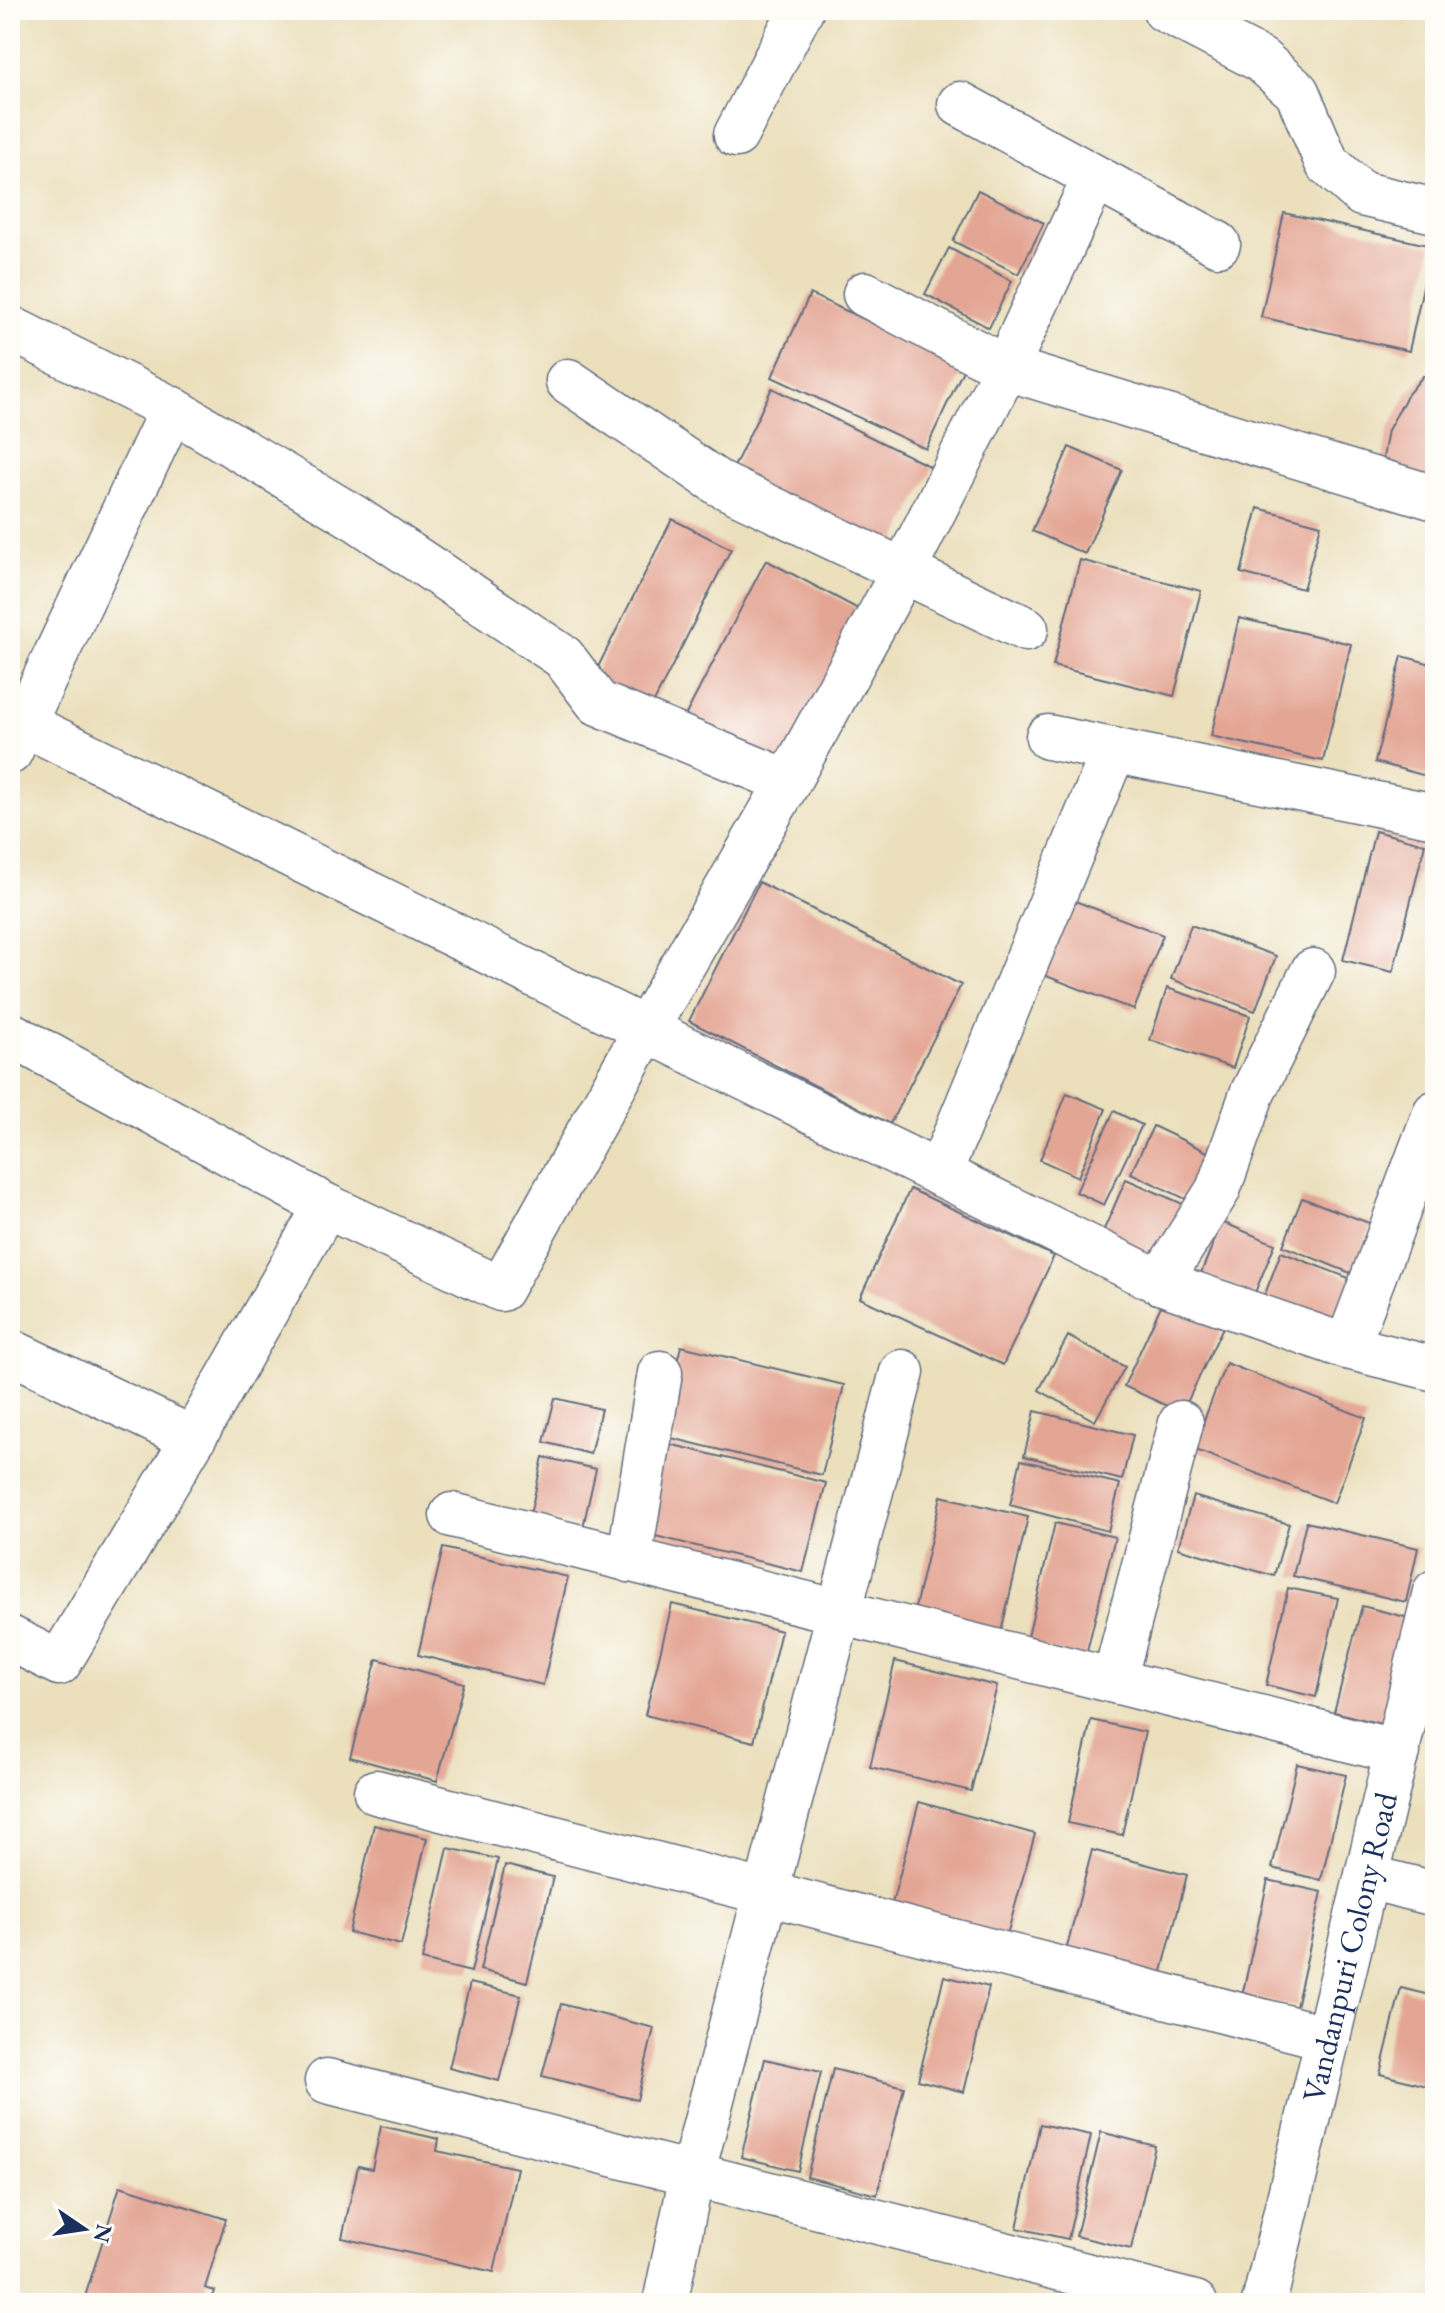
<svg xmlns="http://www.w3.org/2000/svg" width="1445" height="2313" viewBox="0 0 1445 2313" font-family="'EB Garamond',serif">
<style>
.building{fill:#e4a694}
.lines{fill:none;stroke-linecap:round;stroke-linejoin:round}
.street-casing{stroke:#646d7f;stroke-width:47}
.street{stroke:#fff;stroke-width:44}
.labels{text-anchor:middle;stroke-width:6;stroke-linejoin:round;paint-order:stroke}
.street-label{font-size:32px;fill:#1b2f5e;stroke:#fdfcf7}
</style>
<rect width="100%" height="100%" fill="#fdfcf7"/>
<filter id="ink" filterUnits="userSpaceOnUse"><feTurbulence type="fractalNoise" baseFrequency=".0125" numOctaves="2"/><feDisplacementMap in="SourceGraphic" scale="16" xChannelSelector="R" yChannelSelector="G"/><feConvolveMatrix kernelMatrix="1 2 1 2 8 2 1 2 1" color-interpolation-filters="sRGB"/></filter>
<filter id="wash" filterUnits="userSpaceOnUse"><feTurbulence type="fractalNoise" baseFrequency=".006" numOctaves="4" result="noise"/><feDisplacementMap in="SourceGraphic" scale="32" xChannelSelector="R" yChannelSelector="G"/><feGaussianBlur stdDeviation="1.8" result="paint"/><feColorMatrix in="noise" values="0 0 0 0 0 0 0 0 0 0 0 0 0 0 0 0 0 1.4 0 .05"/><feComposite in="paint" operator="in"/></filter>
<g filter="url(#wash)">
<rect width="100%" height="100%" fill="#ebdfbc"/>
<g id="blocks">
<path class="building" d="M978 190 1044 223 1018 274 953 241Z
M1284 213 1432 246 1409 351 1261 317Z
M949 248 1012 281 989 328 925 294Z
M810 294 965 366 926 449 772 377Z
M1435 375V483L1381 469 1388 430 1408 394 1423 376Z
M772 388 933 468 890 553 730 475Z
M1069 447 1122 470 1085 554 1032 531Z
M1258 508 1321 525 1303 589 1241 573Z
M672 519 731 549 652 706 593 677Z
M766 560 862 611 778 772 682 722Z
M1080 560 1201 591 1174 696 1053 666Z
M1239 618 1351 644 1323 761 1211 736Z
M1402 656 1435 665V759L1430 777 1375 762Z
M1375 831 1425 844 1393 972 1343 960Z
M759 882 961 985 890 1124 689 1021Z
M1057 894 1163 935 1134 1010 1028 969Z
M1191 925 1276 956 1255 1011 1171 979Z
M1167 988 1250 1016 1233 1068 1150 1040Z
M1067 1093 1106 1109 1078 1177 1040 1160Z
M1114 1111 1142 1125 1104 1205 1076 1192Z
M1153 1126 1218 1157 1196 1204 1131 1173Z
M1126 1179 1192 1208 1169 1263 1102 1234Z
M910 1189 1054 1256 1003 1365 860 1298Z
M1302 1198 1372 1224 1353 1274 1283 1246Z
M1222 1222 1275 1244 1254 1295 1201 1273Z
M1281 1252 1354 1280 1335 1330 1262 1302Z
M1165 1297 1224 1325 1182 1413 1124 1386Z
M1068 1336 1125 1367 1095 1421 1039 1390Z
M681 1346 844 1385 822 1475 659 1435Z
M1226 1363 1366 1418 1334 1503 1193 1449Z
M555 1398 601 1409 590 1454 544 1442Z
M1035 1411 1133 1435 1122 1480 1024 1456Z
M657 1441 826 1483 803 1572 635 1531Z
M543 1457 596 1469 583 1527 530 1515Z
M1021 1460 1120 1484 1108 1531 1010 1505Z
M941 1496 1028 1517 1001 1632 914 1612Z
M1193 1496 1289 1524 1274 1576 1178 1548Z
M1306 1522 1418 1548 1406 1602 1293 1576Z
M1055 1523 1115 1537 1085 1659 1026 1645Z
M443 1548 568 1577 543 1685 418 1655Z
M1288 1588 1338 1598 1316 1697 1266 1685Z
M672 1604 781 1631 754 1742 645 1715Z
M1362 1606 1413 1619 1385 1725 1334 1712Z
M377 1659 464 1683 437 1781 350 1757Z
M895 1661 997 1686 971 1791 870 1767Z
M1091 1720 1145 1732 1122 1835 1068 1823Z
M1297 1764 1346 1775 1321 1880 1272 1868Z
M919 1802 1035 1834 1005 1942 890 1911Z
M374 1825 427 1838 401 1945 349 1932Z
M448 1848 498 1859 471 1972 422 1960Z
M1092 1850 1187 1875 1159 1983 1064 1959Z
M505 1865 553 1877 527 1982 480 1970Z
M1268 1880 1322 1892 1296 2007 1242 1996Z
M944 1976 989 1987 964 2092 918 2080Z
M470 1983 521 1995 499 2081 449 2068Z
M1401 1988 1435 1996V2070L1431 2087 1380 2074Z
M561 2004 654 2028 637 2100 542 2076Z
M765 2059 821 2072 798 2171 741 2157Z
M833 2069 904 2087 877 2195 807 2177Z
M1040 2124 1091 2135 1068 2239 1017 2228Z
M381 2126 439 2139 437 2151 517 2168 494 2272 342 2238 358 2166 372 2169Z
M1101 2132 1155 2146 1131 2249 1076 2236Z
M120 2186 226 2219 205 2288 215 2291 211 2303H83Z"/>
</g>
</g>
<g filter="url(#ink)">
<use href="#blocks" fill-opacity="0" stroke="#646d7f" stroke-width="2"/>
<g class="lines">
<defs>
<g id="street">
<path d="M1165 10 1261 60 1297 92 1327 163 1362 194 1435 211"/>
<path d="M960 104 1218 244"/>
<path d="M736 135 801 10"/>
<path d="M865 294 1006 368 1435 498"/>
<path d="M10 328 172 409 10 752"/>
<path d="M568 381 720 484 1026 629"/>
<path d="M172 409 355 518 563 657 598 703 788 782"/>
<path d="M10 717 1160 1282 1347 1347 1435 1369"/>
<path d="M1048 737 1435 816"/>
<path d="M10 1034 326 1206 501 1289 645 1031 788 782 904 570 1006 368 1094 179"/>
<path d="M939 1174 1114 750"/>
<path d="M1160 1282 1218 1190 1252 1094 1313 971"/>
<path d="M1347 1347 1435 1113"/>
<path d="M10 1351 193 1439"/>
<path d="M452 1515 1398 1752"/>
<path d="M629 1560 660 1373"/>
<path d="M10 1638 59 1663 193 1439 326 1206"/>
<path d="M1114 1681 1181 1423"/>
<path d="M376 1792 1328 2038"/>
<path d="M1368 1877 1435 1894"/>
<path d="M327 2081 1195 2303"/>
<path d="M665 2303 692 2175 902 1372"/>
<path id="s1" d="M1264 2303 1435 1592"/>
</g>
</defs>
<use href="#street" class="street-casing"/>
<use href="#street" class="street"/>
</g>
</g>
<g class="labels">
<g class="street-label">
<text dy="11" stroke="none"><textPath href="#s1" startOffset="366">Vandanpuri Colony Road</textPath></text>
</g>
</g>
<rect width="1445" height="2313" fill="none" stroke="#fdfcf7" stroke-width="40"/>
<g transform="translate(84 2229) rotate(103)" stroke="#fdfcf7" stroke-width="6" paint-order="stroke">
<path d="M0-6L14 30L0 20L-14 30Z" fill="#1b2f5e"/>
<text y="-12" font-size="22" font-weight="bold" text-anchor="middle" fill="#1b2f5e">N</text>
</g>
</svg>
